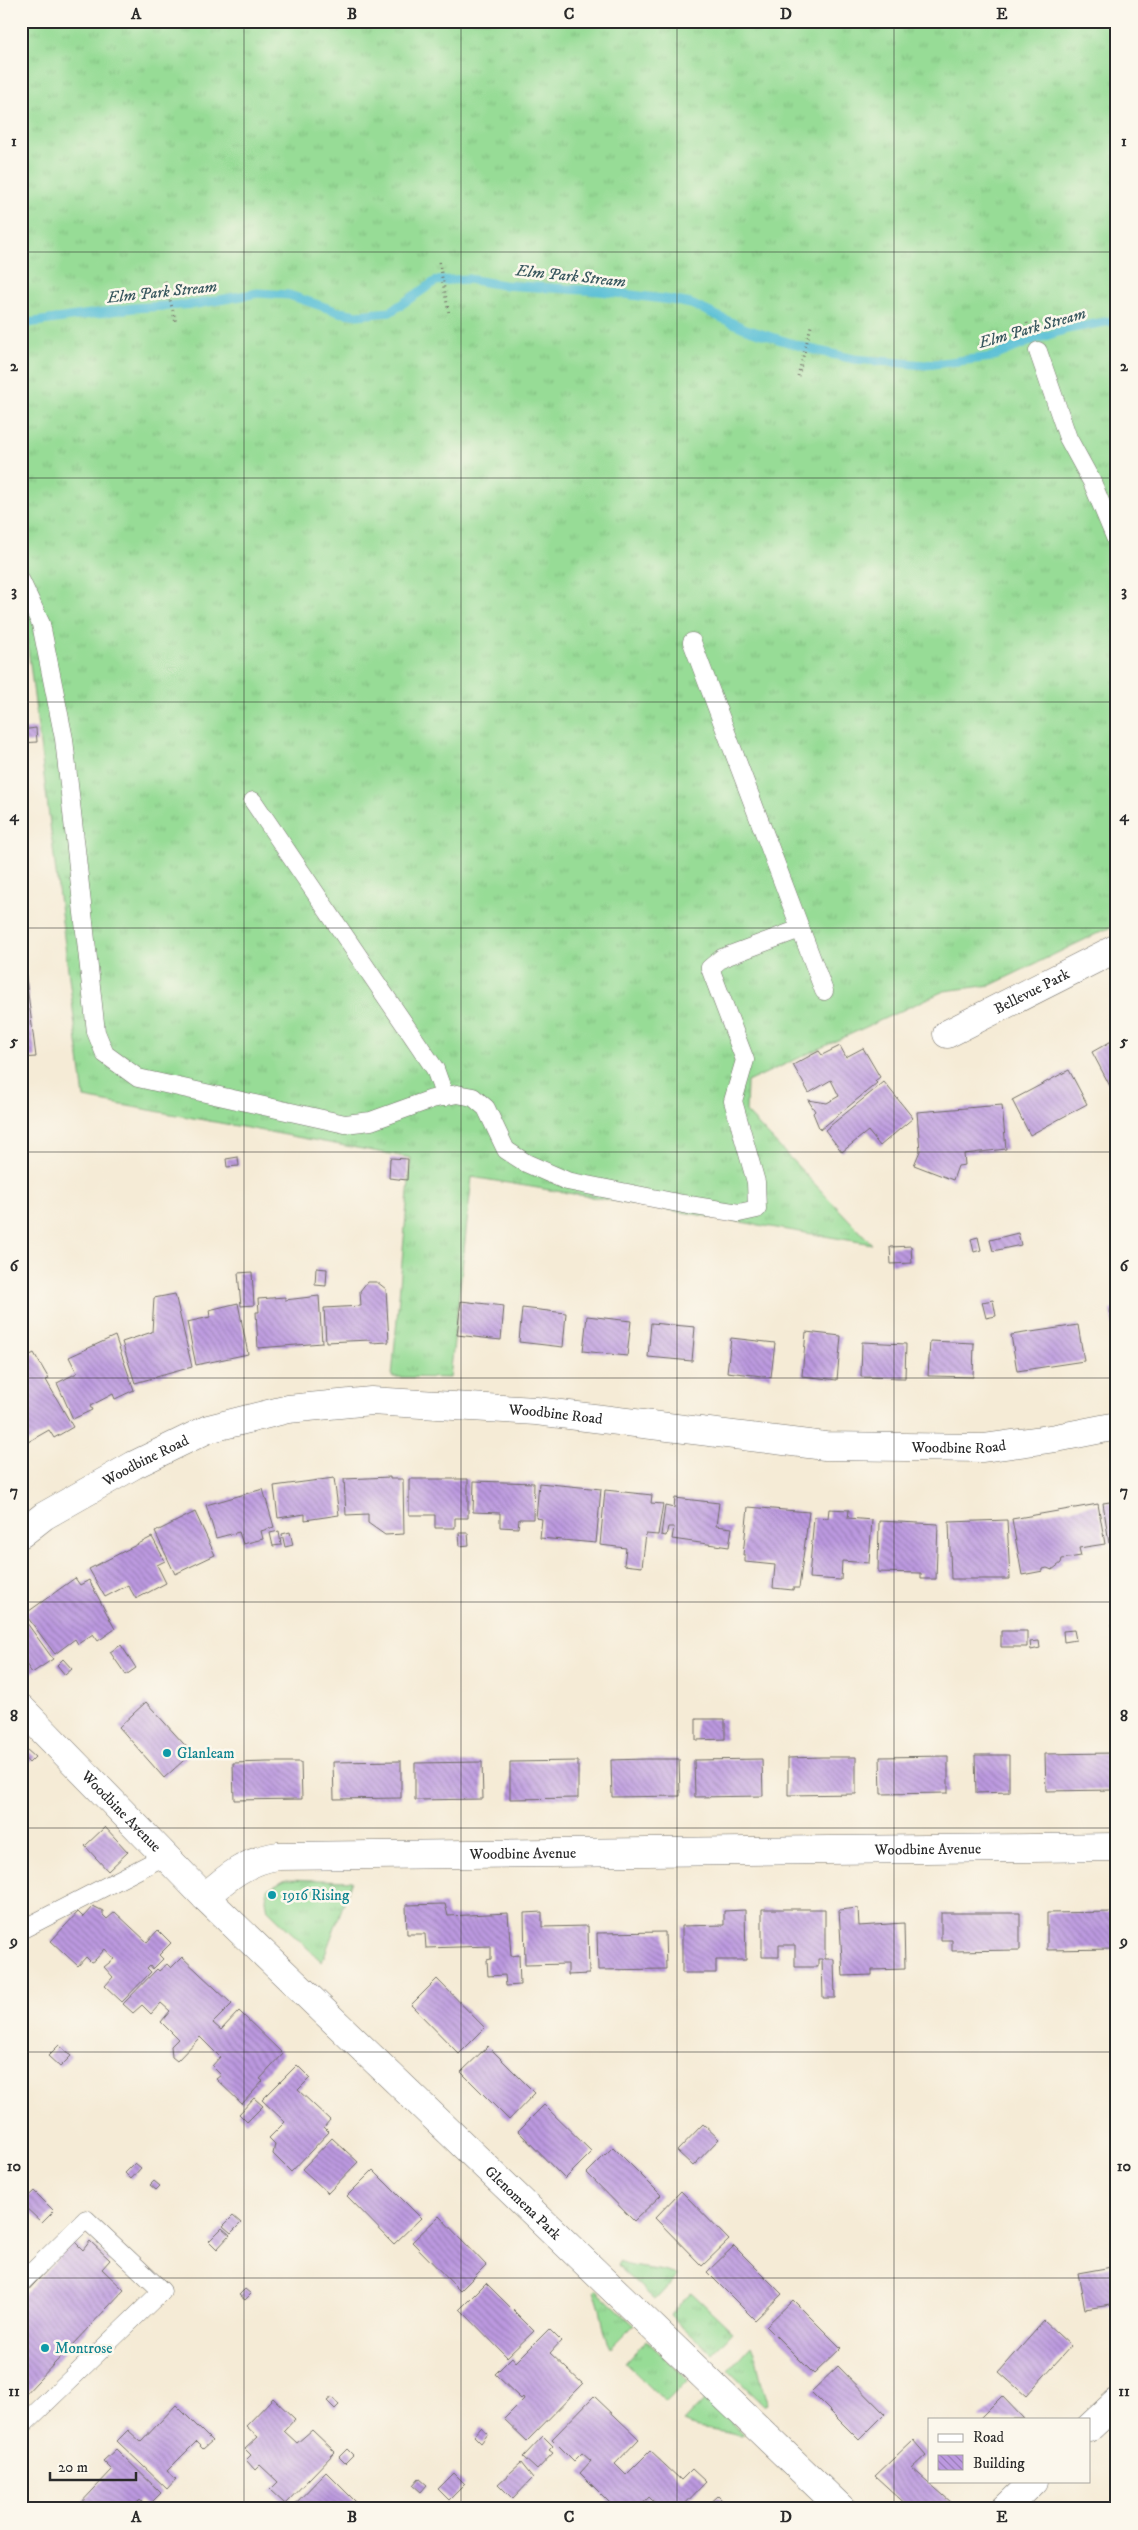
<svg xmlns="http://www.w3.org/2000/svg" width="1138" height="2530" viewBox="0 0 1138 2530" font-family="'IM FELL DW Pica',serif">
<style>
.grass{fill:url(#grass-tufts);stroke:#618460}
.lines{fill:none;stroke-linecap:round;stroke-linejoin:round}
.stream{stroke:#58bfd6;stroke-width:9}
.building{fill:url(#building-back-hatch)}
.service-casing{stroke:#726e67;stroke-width:19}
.minor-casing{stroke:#726e67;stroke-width:29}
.path{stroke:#726e67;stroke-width:3;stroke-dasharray:1 4;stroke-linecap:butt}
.service{stroke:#fff;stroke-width:18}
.minor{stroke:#fff;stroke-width:28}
.grid{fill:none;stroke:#2b2b2b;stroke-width:1;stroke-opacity:0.55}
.culture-dot{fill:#0f9aa8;stroke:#fbf7ec;stroke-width:2}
.labels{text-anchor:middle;stroke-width:5;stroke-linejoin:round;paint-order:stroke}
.street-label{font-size:15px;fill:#2b2b2b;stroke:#fbf7ec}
.culture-label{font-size:15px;fill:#0d838f;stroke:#fbf7ec;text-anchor:start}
.water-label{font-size:16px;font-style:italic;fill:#38575e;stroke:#fbf7ec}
.neatline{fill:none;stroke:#2b2b2b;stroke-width:2}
.grid-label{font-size:16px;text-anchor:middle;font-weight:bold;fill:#2b2b2b}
</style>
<defs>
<pattern id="grass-tufts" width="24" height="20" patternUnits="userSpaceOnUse" patternTransform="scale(1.25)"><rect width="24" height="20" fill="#97dc96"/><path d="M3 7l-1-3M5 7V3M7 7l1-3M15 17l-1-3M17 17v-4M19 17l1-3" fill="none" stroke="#82bd81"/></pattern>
<pattern id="building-back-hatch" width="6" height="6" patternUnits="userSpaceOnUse" patternTransform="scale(1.25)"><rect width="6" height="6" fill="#bc99e0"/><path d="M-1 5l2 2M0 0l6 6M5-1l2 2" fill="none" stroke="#997db6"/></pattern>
</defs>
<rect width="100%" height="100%" fill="#fbf7ec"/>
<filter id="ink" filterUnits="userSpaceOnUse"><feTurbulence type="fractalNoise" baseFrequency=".02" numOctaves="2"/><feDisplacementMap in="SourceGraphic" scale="10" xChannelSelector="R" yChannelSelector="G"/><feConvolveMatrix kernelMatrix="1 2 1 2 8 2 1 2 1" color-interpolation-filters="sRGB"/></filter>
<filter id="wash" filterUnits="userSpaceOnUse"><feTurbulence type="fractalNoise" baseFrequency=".0096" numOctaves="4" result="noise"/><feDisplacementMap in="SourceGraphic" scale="20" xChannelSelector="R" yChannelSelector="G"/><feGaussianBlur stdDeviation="1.12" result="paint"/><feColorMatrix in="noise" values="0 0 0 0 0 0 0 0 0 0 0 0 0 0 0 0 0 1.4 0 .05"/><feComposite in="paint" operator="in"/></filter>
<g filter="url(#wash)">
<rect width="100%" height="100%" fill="#f5ebd6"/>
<path class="grass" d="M21 21H1117V924L991 985 944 991 747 1082 746 1112 872 1244 472 1177 450 1378 392 1377 411 1158 84 1098 25 623 21 624Z
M286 1879 352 1881 322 1962 268 1910 266 1900 267 1889Z
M619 2262C638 2270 660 2267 678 2276L655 2300 617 2265Z
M596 2289 634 2325 611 2348C601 2331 603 2309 594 2291Z
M691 2292 733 2332 712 2354 670 2315Z
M646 2340 688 2380 666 2402 625 2363Z
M751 2345C760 2363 759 2385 768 2403L765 2406 728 2370Z
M706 2398 744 2434 742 2436C723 2428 701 2431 683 2422Z"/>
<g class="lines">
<path class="stream" d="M21 324 133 308 197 304 258 293 289 295 339 312 357 315 390 312 436 281 468 279 503 285 600 291 671 300 691 304 746 329 810 349 854 359 925 365 992 357 1033 340 1067 329 1117 320"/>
</g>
<g id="blocks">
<path class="building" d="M36 728 37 742 21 743V730Z
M21 938 36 1057 21 1058Z
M1117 1038V1083L1110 1086 1092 1052Z
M840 1046 846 1057 863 1048 880 1077 875 1081 877 1083 820 1130 813 1113 815 1111 808 1100 827 1103 839 1096 831 1080 809 1093 793 1065 819 1051 822 1055Z
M1069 1070 1087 1104 1030 1135 1012 1100Z
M884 1082 913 1118 880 1146 868 1131 842 1152 825 1130Z
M1002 1105 1006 1149 964 1154 965 1165 958 1166 953 1180 914 1165 920 1151 917 1112Z
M238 1157 239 1166 227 1167 226 1159Z
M390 1158 408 1159 407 1180 389 1178Z
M1018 1233 1021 1245 993 1251 990 1240Z
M978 1237 981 1250 974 1252 971 1239Z
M911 1246 912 1263 891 1264 890 1247Z
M316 1268 327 1269 326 1286 315 1285Z
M252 1272 254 1305 241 1306 238 1273Z
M367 1282H377L386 1289 389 1342 371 1343 370 1340 326 1342 324 1308 361 1306 360 1291Z
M175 1294 192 1367 135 1383 122 1342 152 1332 154 1298Z
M319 1296 322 1343 258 1348 256 1312H259L258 1299 285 1297V1300Z
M993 1300 996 1316 986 1318 982 1302Z
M461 1301 504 1306 501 1340 457 1335Z
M238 1303 248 1354 196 1365 187 1322 210 1317 209 1310Z
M522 1308 566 1313 563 1347 519 1342Z
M1117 1308V1343H1116L1110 1310Z
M587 1316 631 1321 627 1356 583 1351Z
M651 1323 695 1327 692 1361 648 1357Z
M1078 1325 1084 1361 1017 1371 1011 1335Z
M806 1332 841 1336 837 1380 802 1376Z
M115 1336 134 1390 115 1399 113 1394 90 1406 92 1410 73 1419 57 1383 77 1373 69 1357Z
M731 1338 775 1343 771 1377 727 1372Z
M930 1341 974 1343 973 1377 928 1376Z
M862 1342 906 1344 905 1378 861 1377Z
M34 1353 49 1379 46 1380 73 1427 54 1438 49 1430 21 1446V1406L24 1404 21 1399V1360Z
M390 1477V1479H403L404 1534 385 1535 368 1523V1514L346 1515 344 1479Z
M334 1478 339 1515 305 1520V1514L278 1518 274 1486Z
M409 1479H468V1518H455V1528H435V1515H409Z
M474 1481 534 1483 533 1519H519L518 1528 500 1527V1513L473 1512Z
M539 1483 601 1489 596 1543 540 1538 542 1519 536 1518Z
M263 1489 274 1527 261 1531 263 1539 243 1544 239 1532 216 1538 206 1505Z
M605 1490 652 1495 651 1503 663 1504 658 1535 646 1534 642 1567 624 1565 626 1548 600 1545Z
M675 1498 719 1503 716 1526 732 1528 729 1547 672 1539 674 1527H668L666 1536 661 1535 665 1506 674 1508Z
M1117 1501V1542L1109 1543 1103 1503Z
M1098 1504 1105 1544 1079 1548 1081 1556 1062 1559 1061 1563 1052 1570 1047 1568 1043 1569V1571L1022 1575 1012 1519Z
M748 1507 809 1512 799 1588H793V1590L773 1588 775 1565 745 1562V1555H743Z
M829 1509 849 1510 848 1518 872 1520 869 1563 842 1561 841 1580 809 1578 814 1517 828 1518Z
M195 1512 215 1555 175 1574 155 1532Z
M1007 1520 1010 1579H951L949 1522Z
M879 1521 938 1524 936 1579H921V1573L878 1572Z
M279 1531 281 1545 273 1546 270 1533Z
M290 1532 293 1545 285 1547 282 1534Z
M459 1533H468L469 1545 460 1546Z
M152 1537 165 1561 157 1565 166 1583 136 1599 128 1585 105 1597 89 1569Z
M75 1578 80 1585 89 1580 115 1629 98 1641 93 1634 78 1644 75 1639 55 1654 25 1614Z
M21 1615 53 1659 32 1673 24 1661 21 1663Z
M1117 1623V1634L1114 1635 1112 1624Z
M1074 1630 1076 1640 1064 1642 1063 1631Z
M1001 1631H1027V1647H1001Z
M1039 1641 1040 1648 1031 1650 1030 1642Z
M121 1645 136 1668 126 1675 110 1652Z
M63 1659 72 1669 65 1675 57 1665Z
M146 1702 192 1753 164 1778 119 1727Z
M696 1719H725V1739L696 1740Z
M26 1749 35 1757 29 1763 21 1754Z
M1113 1753V1790L1046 1791 1045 1754Z
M975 1755H1009V1792L976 1793Z
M948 1756V1793L881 1794 880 1757Z
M822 1757H856V1794L788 1795V1758Z
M645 1759H679L680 1796 612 1797 611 1760Z
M762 1759 763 1796 695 1797 694 1760Z
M401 1761V1798L334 1799 333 1762Z
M578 1761V1798L510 1799V1762Z
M268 1762H301L302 1799 234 1800 233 1763Z
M482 1762 483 1799 415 1800V1763Z
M105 1827 128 1852 108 1871 85 1846Z
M445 1904 448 1916 508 1913 511 1956 519 1955 520 1985 506 1986 505 1975 488 1976 487 1960 491 1959V1946L426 1948 425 1934H407L406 1905Z
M93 1906 103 1911V1915L107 1919 115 1912 147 1942 158 1930 171 1943 159 1955 163 1959 153 1969 150 1965 147 1968 151 1972 122 2002 105 1986 113 1977 104 1967 114 1959 105 1949 95 1960 91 1962 86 1957 78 1966 51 1941 78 1912 83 1917Z
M858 1908 859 1926 904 1923 905 1969 872 1970V1975L843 1976 839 1910Z
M762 1909H825V1959H834L835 1998H823L822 1959H818V1967H795V1945H779V1957H762Z
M745 1910 746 1960H716V1973H682V1926L724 1925V1911Z
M542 1912V1927L588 1926 589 1974 568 1975V1964L525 1965 524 1913Z
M1114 1912 1115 1949 1047 1950V1913Z
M941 1913H1020V1950L952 1951V1940H941Z
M665 1932 666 1969 598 1970 597 1933Z
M182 1957 232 2004 213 2023 221 2030 239 2011 283 2054 260 2079 263 2081 242 2104 216 2079 221 2075 212 2066 220 2057 200 2037 177 2061 172 2057 171 2046 178 2039 161 2022 170 2011 161 2003 151 2014 142 2005 133 2013 123 2004 157 1969 159 1971 167 1964 171 1968Z
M437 1979 485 2028 459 2054 411 2005Z
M59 2045 71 2056 60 2067 48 2056Z
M488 2046 535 2093 509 2120 461 2072Z
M297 2065 310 2078 298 2090 330 2120 324 2127 329 2132 291 2172 273 2154 275 2144 269 2138 285 2122 262 2100Z
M254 2098 263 2106 247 2122 239 2114Z
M544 2105 592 2152 565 2179 518 2131Z
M21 2109 24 2112 25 2141 21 2145Z
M703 2124 719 2139 693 2166 677 2151Z
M332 2138 358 2162 328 2193 302 2169Z
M613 2147 661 2195 634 2221 587 2173Z
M135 2163 141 2168 131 2179 125 2173Z
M373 2170 421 2218 394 2244 347 2196Z
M154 2181 160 2186 156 2190 150 2185Z
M34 2191 54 2211 42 2223 21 2203Z
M681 2191 729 2240 702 2266 655 2218Z
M233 2216 241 2223 231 2233 223 2226Z
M439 2216 486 2265 460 2291 412 2242Z
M222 2228 230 2235 217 2249 209 2241Z
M74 2241 83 2250 90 2241 110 2260 102 2269 124 2290 21 2399V2298Z
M734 2246 782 2294 755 2320 707 2272Z
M1117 2266V2304L1085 2309 1078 2273Z
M486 2283 534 2331 507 2357 460 2309Z
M245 2289 251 2294 245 2300 239 2295Z
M793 2300 841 2348 814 2374 766 2326Z
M1044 2321 1071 2346 1026 2396 999 2372Z
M549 2329 561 2341 550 2353 583 2384 527 2441 504 2419 524 2399 523 2397 521 2399 495 2374 512 2357 516 2362Z
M838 2366 885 2414 859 2440 811 2392Z
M594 2396 639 2439 615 2464 626 2475 650 2451 681 2480 692 2469 706 2482 680 2509H661L649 2497 638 2509H616L580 2473 591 2461 582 2453 574 2461 552 2439Z
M1002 2396 1024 2419H979Z
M332 2397 339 2405 335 2409 327 2401Z
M273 2398 295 2419 284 2431 297 2443 312 2430 335 2452 285 2504 270 2490 278 2482 260 2465 255 2470 246 2460 251 2455 245 2449 258 2437 246 2426Z
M176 2405 212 2441 203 2449 196 2442 167 2471 176 2479 167 2489 117 2441 128 2430 141 2442Z
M481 2428 488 2434 481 2443 474 2436Z
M543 2436 553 2446 549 2450 553 2453 537 2470 523 2457Z
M913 2440 926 2455 912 2468 959 2509H911L875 2476Z
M116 2449 161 2493 147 2507 140 2500 131 2509H75L112 2470 103 2461Z
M347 2449 353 2455 345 2463 339 2457Z
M521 2463 533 2478 513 2499 498 2484Z
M326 2472 363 2509H290Z
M454 2473 465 2484 449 2500 438 2489Z
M419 2478 427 2485 421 2492 413 2485Z
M718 2496 731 2509H697L703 2502 707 2506Z"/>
</g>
</g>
<g filter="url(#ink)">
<use href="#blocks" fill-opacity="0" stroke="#726e67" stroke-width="1"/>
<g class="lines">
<defs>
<path id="service" d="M1038 351 1068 438 1092 482 1117 542
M21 581 41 624 64 739 96 1032 105 1054 138 1078 345 1124 371 1121 432 1099 457 1094 473 1097 486 1108 506 1150 526 1163 567 1181 683 1204 739 1213 757 1209 756 1182 733 1101 745 1060 710 968 722 958 800 929
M692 642 824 991
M253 801 435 1069 445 1097
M21 1930 165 1856
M21 2283 86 2219 162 2291 21 2427"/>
<g id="minor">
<path id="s1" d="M947 1034 1117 948"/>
<path id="s2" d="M21 1534 44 1516 134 1465 208 1429 288 1409 371 1401 536 1411 825 1446 983 1448 1056 1438 1117 1426"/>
<path id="s3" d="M21 1708 205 1897 842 2509"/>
<path id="s4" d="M205 1897C227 1877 248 1860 278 1856L1117 1847"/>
<path d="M1089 2428 1117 2402"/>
<path d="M1005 2509 1034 2481"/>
</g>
</defs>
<use href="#service" class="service-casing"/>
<use href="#minor" class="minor-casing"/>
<path class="path" d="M439 262 449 314
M165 281 176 323
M1027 323 1029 330
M798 376 811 326"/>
<use href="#service" class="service"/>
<use href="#minor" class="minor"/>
</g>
</g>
<path class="grid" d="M244 21V2509M461 21V2509M677 21V2509M894 21V2509M21 252H1117M21 478H1117M21 702H1117M21 928H1117M21 1152H1117M21 1378H1117M21 1602H1117M21 1828H1117M21 2052H1117M21 2278H1117"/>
<g class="culture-dot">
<circle cx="167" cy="1753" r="5"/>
<circle cx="272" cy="1895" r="5"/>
<circle cx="45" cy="2348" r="5"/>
</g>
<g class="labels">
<g class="street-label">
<text dy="5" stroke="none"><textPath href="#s1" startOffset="95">Bellevue Park</textPath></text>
<text dy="5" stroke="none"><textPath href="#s2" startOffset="566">Woodbine Road</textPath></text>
<text dy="5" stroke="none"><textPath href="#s2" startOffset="971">Woodbine Road</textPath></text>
<text dy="5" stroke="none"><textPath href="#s2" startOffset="145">Woodbine Road</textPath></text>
<text dy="5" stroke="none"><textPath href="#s3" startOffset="144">Woodbine Avenue</textPath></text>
<text dy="5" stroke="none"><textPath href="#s4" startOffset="735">Woodbine Avenue</textPath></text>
<text dy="5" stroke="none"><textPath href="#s4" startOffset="330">Woodbine Avenue</textPath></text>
<text dy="5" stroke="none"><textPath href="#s3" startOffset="705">Glenomena Park</textPath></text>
</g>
<g class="culture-label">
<text x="177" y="1758">Glanleam</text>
<text x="282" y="1900">1916 Rising</text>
<text x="55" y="2353">Montrose</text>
</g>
<g class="water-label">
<text transform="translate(571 275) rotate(6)" y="6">Elm Park Stream</text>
<text transform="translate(162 291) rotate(-6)" y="6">Elm Park Stream</text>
<text transform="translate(1032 327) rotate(-16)" y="6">Elm Park Stream</text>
</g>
</g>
<rect width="1138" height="2530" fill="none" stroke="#fbf7ec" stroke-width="55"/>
<rect x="928" y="2418" width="162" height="65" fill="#fbf7ec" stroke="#a8a59f"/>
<rect x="938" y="2434" width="25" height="8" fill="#ffffff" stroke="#a8a59f"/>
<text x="973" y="2442" font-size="15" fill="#2b2b2b">Road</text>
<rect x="938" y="2455" width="25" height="15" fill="url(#building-back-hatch)" stroke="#a8a59f"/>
<text x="973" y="2468" font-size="15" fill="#2b2b2b">Building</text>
<path d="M50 2472v8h86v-8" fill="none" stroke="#2b2b2b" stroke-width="2.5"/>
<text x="58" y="2472" font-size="15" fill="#2b2b2b" stroke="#fbf7ec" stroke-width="4" paint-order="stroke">20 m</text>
<rect x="28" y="28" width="1082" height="2474" class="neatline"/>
<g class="grid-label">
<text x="136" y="19">A</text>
<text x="352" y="19">B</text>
<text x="569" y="19">C</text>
<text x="786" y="19">D</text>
<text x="1002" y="19">E</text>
<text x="14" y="146">1</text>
<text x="1124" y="146">1</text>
<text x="14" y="371">2</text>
<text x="1124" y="371">2</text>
<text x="14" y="596">3</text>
<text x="1124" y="596">3</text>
<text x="14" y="821">4</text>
<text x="1124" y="821">4</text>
<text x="14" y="1046">5</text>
<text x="1124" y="1046">5</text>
<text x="14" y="1271">6</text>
<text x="1124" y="1271">6</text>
<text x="14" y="1496">7</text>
<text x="1124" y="1496">7</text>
<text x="14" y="1721">8</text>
<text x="1124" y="1721">8</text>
<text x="14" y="1946">9</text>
<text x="1124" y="1946">9</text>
<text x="14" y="2171">10</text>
<text x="1124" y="2171">10</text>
<text x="14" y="2396">11</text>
<text x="1124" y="2396">11</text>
<text x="136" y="2522">A</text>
<text x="352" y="2522">B</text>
<text x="569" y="2522">C</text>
<text x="786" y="2522">D</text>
<text x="1002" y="2522">E</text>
</g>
</svg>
